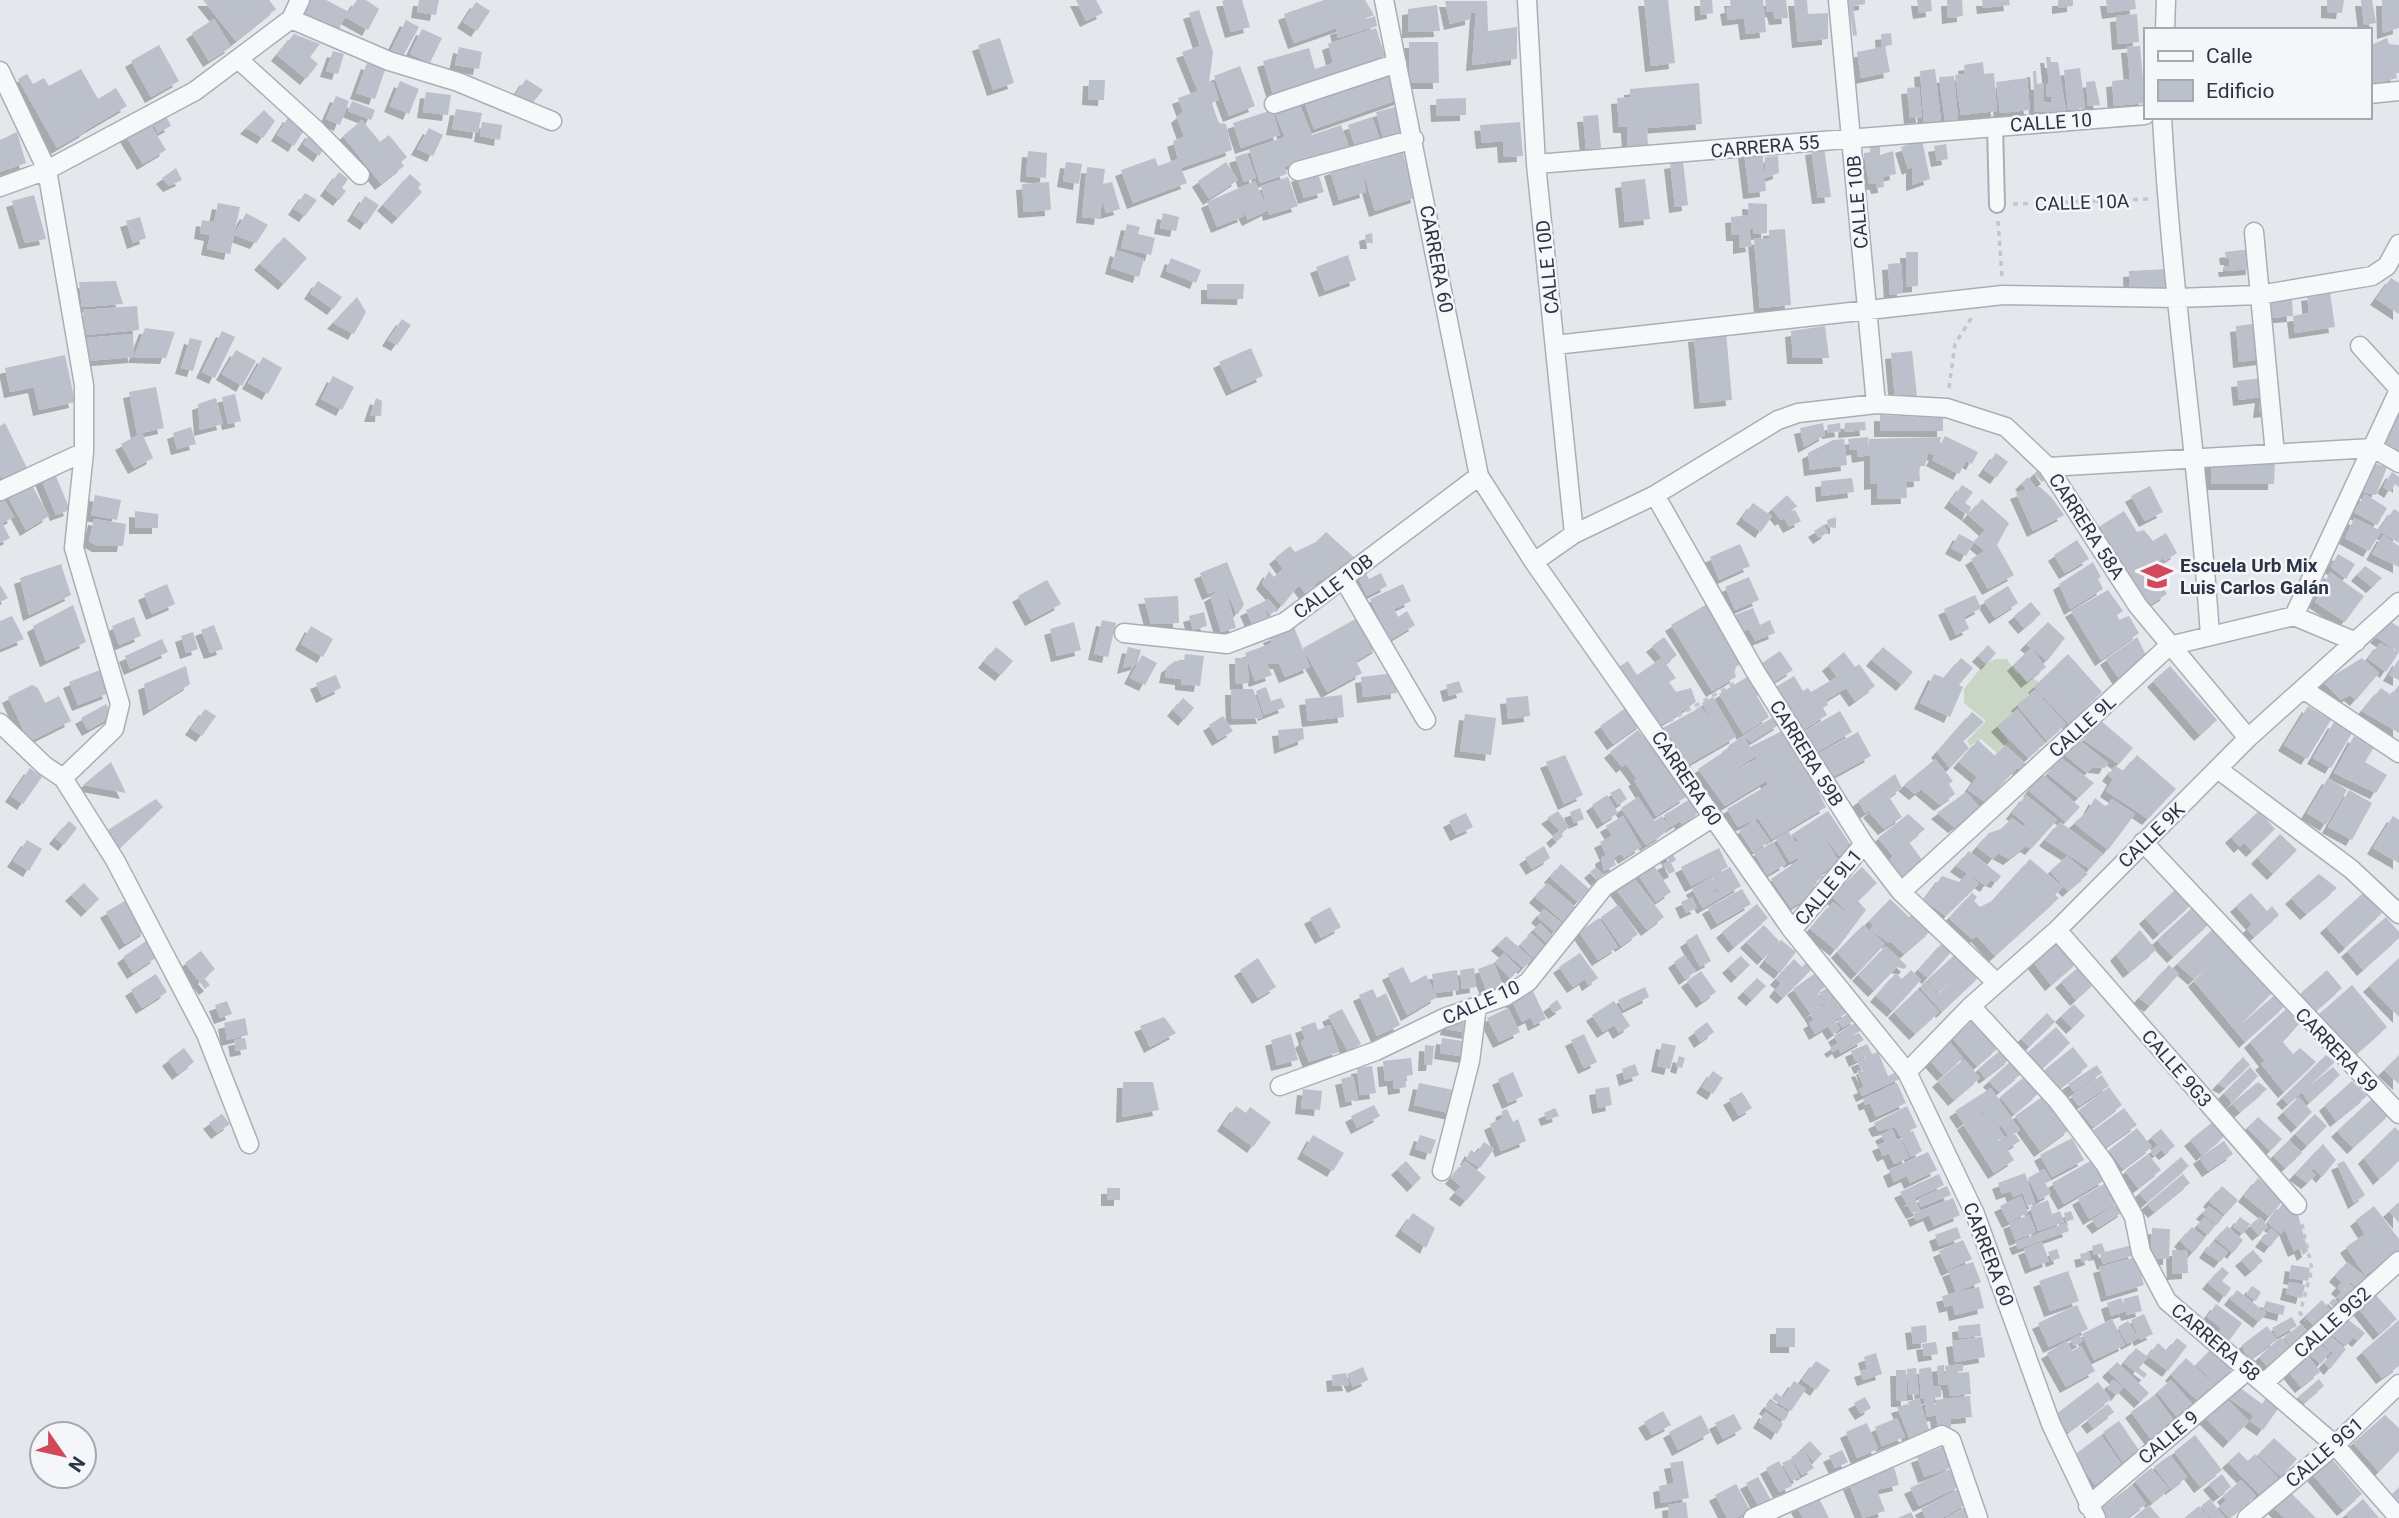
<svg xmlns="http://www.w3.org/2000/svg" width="2399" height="1518" viewBox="0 0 2399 1518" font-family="Roboto,sans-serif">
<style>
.green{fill:#c9d6c5}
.building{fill:#bbc0ca;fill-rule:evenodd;filter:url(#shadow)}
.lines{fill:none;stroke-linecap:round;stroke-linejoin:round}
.pedestrian-casing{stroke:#a9aeb7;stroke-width:18}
.minor-casing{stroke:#a9aeb7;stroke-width:21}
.path{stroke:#c2c5cb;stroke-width:3.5;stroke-dasharray:5 5;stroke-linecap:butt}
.pedestrian{stroke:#f7f8fa;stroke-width:14}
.minor{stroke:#f7f8fa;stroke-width:18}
.labels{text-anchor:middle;stroke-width:5;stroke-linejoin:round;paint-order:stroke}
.street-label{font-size:19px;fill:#2b3445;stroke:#f4f6f9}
.poi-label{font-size:19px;font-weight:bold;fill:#2b3445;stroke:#f4f6f9;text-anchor:start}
</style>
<defs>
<filter id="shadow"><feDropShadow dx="-6" dy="6" stdDeviation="0" flood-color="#0004"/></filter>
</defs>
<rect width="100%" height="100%" fill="#e4e7ec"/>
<path class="green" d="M1996 659H2007L2016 673H2025L2039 682 2014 712 1997 726 2008 742 1997 753 1981 739 1970 746 1967 741 1986 721 1964 703V689L1982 666Z"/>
<path class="building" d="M203 0H269L276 9 236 41Z
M310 0H326L349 12 357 0H366L379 9 368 30 345 17 337 33 302 15Z
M419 0H439L436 15 417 12Z
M1076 0H1096L1103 13 1086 21Z
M1225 0H1242L1250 27 1231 32 1222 1Z
M1324 0H1365L1374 15 1294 43 1284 14Z
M1644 0H1668L1675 63 1651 66Z
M1700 0H1712L1713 13 1701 15Z
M1730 0H1763L1766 32 1746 34 1744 18 1728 20 1726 8 1731 7Z
M1765 0H1786L1788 18 1775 19 1773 11 1767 12Z
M1794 0H1807L1808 14 1828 13V39L1798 42Z
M1848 0H1865V4L1853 6 1857 35 1853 36Z
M1917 0H1931L1932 11 1919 13Z
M1947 0H1962L1963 16 1948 18Z
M1982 0H2009L2010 5 1983 8Z
M2058 0H2073V6L2058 8Z
M2106 0H2135L2136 9 2108 13Z
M2327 0H2344L2342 13 2327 12Z
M2361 0H2372L2376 23 2364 25Z
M2382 0H2399V28L2383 33Z
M1445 1H1487L1488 31 1517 27V59L1472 65 1476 12 1471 13V19L1450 24Z
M476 2 490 11 477 31 463 22Z
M1437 5 1440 31 1408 32V9Z
M1199 10 1213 52 1209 82H1213L1219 100 1193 109 1212 104 1219 123 1226 124 1232 150 1181 168 1187 183 1133 203 1121 170 1155 158 1158 166 1178 159 1173 141 1184 137 1177 117 1183 112 1178 98 1198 91 1182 52 1200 46 1189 13Z
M2137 14 2139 42 2118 44 2116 16Z
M1375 16 1377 26 1338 38 1336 29Z
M214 19 231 47 209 61 192 33Z
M406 20 419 27 403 56 391 50Z
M1376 28 1385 56 1365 63 1367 68 1274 97 1263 61 1309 48 1315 69 1333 63 1328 44Z
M422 29 442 38 430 63 410 54Z
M1891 33 1892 45 1885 46 1890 72 1861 78 1857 52 1882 47 1881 34Z
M294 34 320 44 310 57 318 64 306 79 277 55Z
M1000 38 1014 83 993 90 978 45Z
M2387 38 2389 44 2399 45V73H2396L2397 78 2369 85V46Z
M1409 42H1438L1439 83H1410Z
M159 45 179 81 151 97 131 61Z
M2140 46 2145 103 2114 106 2112 81 2130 79 2127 47Z
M459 47 482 52 479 69 455 65Z
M333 51 344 54 338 74 326 71Z
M2046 57H2050L2051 62H2058L2066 111 2054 113 2051 96 2047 97 2046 85 2049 84Z
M1983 62 1984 74 1994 73 1997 111 1961 115 1955 75 1965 74 1964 65Z
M367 63 385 70 375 99 356 93Z
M1240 66 1255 106 1229 116 1214 76Z
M1392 66 1403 98 1314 129 1303 98Z
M2080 68 2085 108 2068 110 2064 70Z
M81 69 98 99 116 88 127 106 86 130 75 112 86 131 57 148 18 79 27 74 33 84 44 78 49 86Z
M1935 69 1941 121 1924 123 1920 71Z
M2033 71H2036L2037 84 2043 83 2044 103 2052 102 2053 111 2035 112Z
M1954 76 1958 119 1945 121 1939 77Z
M2027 78 2030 110 2000 113 1996 82Z
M526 79 543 90 531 105 513 98Z
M1089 80H1105L1104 100 1088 99Z
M400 81 419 89 409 114 390 106Z
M2095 81 2100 105 2088 106 2086 82Z
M1699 83 1702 124 1647 128 1648 145 1628 146 1627 127H1619L1617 98 1630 97V89Z
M1919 87 1922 117 1910 118 1907 88Z
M426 92 451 95 448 115 423 112Z
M336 96 349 101 340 125 326 119Z
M1466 98V115L1437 116 1436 99Z
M352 101 375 110 371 120 348 111Z
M1298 101 1312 135 1341 125 1351 153 1297 168 1295 163 1284 167 1287 174 1260 183 1249 149 1285 137 1274 111Z
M1402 105 1408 131 1383 138 1376 112Z
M456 109 482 113 478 133 452 129Z
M264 110 275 121 263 138 246 128Z
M1272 110 1280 135 1241 148 1233 123Z
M1598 115 1601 148 1586 149 1583 116Z
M166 116 171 126 158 133 153 123Z
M289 116 306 127 294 146 277 135Z
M1372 117 1381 143 1357 152 1348 125Z
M147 119 166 150 143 164 124 133Z
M362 120 380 142 389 135 407 157 401 162 404 166 381 184 343 136Z
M482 122 502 125 500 140 480 136Z
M1520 122 1523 156 1504 157 1503 141 1482 143 1480 125Z
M429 128 443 135 433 156 417 149Z
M17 132 26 163 0 172V140Z
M311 132 327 144 319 156 303 144Z
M1922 140 1930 179 1912 185V167L1908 169 1901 147Z
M1946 144 1948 159 1937 161 1934 146Z
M1880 146V155L1893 151 1896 174 1883 177 1884 187 1877 188 1876 184 1869 183 1864 154 1870 152V147Z
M1824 147 1831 197 1818 198 1811 149Z
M1762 150 1766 191 1749 193 1744 152Z
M1028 151 1047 153 1046 178 1026 176Z
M1403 152 1406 164 1412 163 1417 197 1375 211 1362 168 1366 192 1339 200 1330 170 1357 161 1361 165Z
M1247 153 1256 178 1244 182 1235 157Z
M1778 156 1779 173 1765 178V157Z
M1683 161 1688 205 1675 207 1670 163Z
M1066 162 1082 164 1079 184 1063 181Z
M1226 162 1238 180 1209 199 1198 181Z
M1087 167 1105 169 1103 184 1112 182 1120 209 1106 213 1102 199 1100 219 1082 217Z
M176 168 182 180 169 186 162 178Z
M1317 170 1324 192 1304 198 1297 176Z
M339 172 348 179 342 188 346 191 339 200 326 190Z
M410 174 421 184 418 188 422 192 398 218 383 205Z
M1288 177 1298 206 1269 215 1268 210 1248 220 1236 196 1244 216 1217 227 1207 202 1255 181 1268 210 1261 186Z
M1645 179 1650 219 1625 222 1621 182Z
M1049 182 1051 210 1024 212 1022 184Z
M305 193 317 200 305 216 294 209Z
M34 195 46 239 25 243 12 201Z
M365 196 379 205 366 224 353 215Z
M218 203 240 207 234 235 246 213 268 225 256 243 234 235 230 254 207 249 210 235 200 233 202 220 214 222Z
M1748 203 1767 204V233L1754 234 1753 228 1749 229 1752 246 1739 248V235H1732L1731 217 1749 215Z
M1163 213 1179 217 1176 231 1160 228Z
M140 217 146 238 133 243 126 221Z
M1127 224 1140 227 1138 234 1155 238 1151 255 1121 248Z
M1785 229 1791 305 1760 308 1754 239 1769 238V230Z
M1372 233 1373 243H1366L1365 235Z
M284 237 307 258 284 284 260 264Z
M2251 249 2252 269 2225 271 2224 266H2229L2230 259H2226L2225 252Z
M1116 250 1144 259 1139 277 1111 268Z
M1906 252H1918V286L1907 287Z
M1348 255 1356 280 1325 291 1316 267Z
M1171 258 1201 270 1196 283 1166 271Z
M1901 263 1903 293 1890 295 1888 264Z
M2166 269 2167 292 2130 294 2129 271Z
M2391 278 2399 283V314L2376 299Z
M116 281 123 304 82 307 79 282Z
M318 281 342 297 333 309 310 293Z
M1207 284H1244L1243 299 1207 298Z
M2330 292 2335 327 2295 333 2293 316 2270 318 2269 300 2292 298 2293 316 2309 313 2307 295Z
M357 297 366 312 354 334 333 323Z
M137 306 139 330 85 335 83 310Z
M402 319 411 325 397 345 388 340Z
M2260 323 2263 359 2239 362 2236 326Z
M1825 326 1829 358H1793L1791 331Z
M145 328 175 332 166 358 134 357Z
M222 331 235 337 215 378 202 372Z
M1726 332 1732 400 1700 403 1694 336Z
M133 334 134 357 87 361 85 338Z
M190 338 202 341 193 371 181 368Z
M1251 348 1263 376 1232 390 1219 362Z
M236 350 256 361 242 386 222 374Z
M1912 351 1917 396 1895 399 1891 353Z
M65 355 75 402 39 410 34 387 10 392 5 368Z
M263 357 282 368 268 394 248 383Z
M333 376 354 387 342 410 321 399Z
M2264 378 2268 411 2259 412 2261 397 2239 400 2237 381Z
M156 387 164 428 137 434 129 392Z
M235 394 241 421 228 424 222 397Z
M216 398 223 424 200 430 198 404Z
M376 398 382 401 381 416H370Z
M2399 413V458L2383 450Z
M1880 415 1943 418V431H1880Z
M1865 422 1866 430 1844 432 1845 423Z
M5 423 27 468 3 480 0 475V426Z
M1823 423 1825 435 1804 447 1800 428Z
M1840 423 1841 431 1828 433 1827 425Z
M191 427 196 444 177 449 173 433Z
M142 433 153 458 134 468 121 444Z
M1945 436 1978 452 1972 464 1966 461 1959 474 1932 460 1935 455 1928 453 1925 466H1919L1920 481 1906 482 1907 498 1877 499V483L1870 484V455L1858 457 1857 449 1850 450 1848 439 1868 437 1869 449V439L1941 437 1938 449Z
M1844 439 1847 465 1810 470 1808 453 1833 440Z
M1996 453 2008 462 1996 478 1984 470Z
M2211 461H2275L2274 484H2211Z
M2373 463 2387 467 2376 495 2363 492Z
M2040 468 2047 478 2042 482 2034 474Z
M53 469 70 510 56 515 39 474Z
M2392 472 2399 477V487L2395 484 2390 492 2383 487Z
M2028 477 2035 487H2040L2052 498 2064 515 2033 531 2016 493 2027 489 2021 484Z
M1852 478 1854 492 1822 496 1821 481Z
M30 482 49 516 26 530 7 495Z
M1962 485 1973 492 1965 503 1971 507 1968 515 1950 502Z
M2150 486 2163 512 2145 521 2131 496Z
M2365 494 2387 508 2377 525 2354 512Z
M95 495 121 500 117 520 91 515Z
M1787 495 1797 506 1790 512 1795 510 1801 521 1789 527 1784 518 1781 520 1772 509Z
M3 498 14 517 2 523 10 538 0 543V500Z
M1982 499 2009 523 1997 545 2014 575 1988 589 1971 559 1985 551 1974 542 1985 530 1968 515Z
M1753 503 1772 516 1761 532 1742 518Z
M2394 509 2399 512V543L2381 532 2369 551 2345 538 2354 518 2379 530Z
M135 511 158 514V528H135Z
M2124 511 2137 532 2144 530 2153 541 2166 533 2177 553 2165 561 2156 547 2162 559 2149 567 2167 594 2148 606 2097 528Z
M1836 517V528L1828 527 1827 520Z
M94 519 126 524 123 546H98L89 541Z
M1824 525 1828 532 1819 538 1814 531Z
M1326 532 1356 559 1344 570 1319 581 1305 593 1299 585 1282 606 1262 583 1269 571 1274 577 1283 569 1275 558 1290 546 1295 552 1316 542Z
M1959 534 1974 542 1966 556 1951 548Z
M2383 535 2399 546V567L2372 554Z
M2077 540 2089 559 2065 573 2054 555Z
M1740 544 1750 566 1719 580 1710 557Z
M2338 554 2355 564 2346 579 2331 567Z
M1227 562 1244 605 1237 615 1225 587 1236 628 1221 632 1210 596 1225 587 1208 594 1200 573Z
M2093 562 2101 577 2098 579 2103 589 2070 609 2059 584Z
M61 564 71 595 29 615 20 578Z
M2365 566 2382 578 2372 587 2357 575Z
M1364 570 1369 579 1381 573 1387 586 1367 596 1356 574Z
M2330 572 2364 596 2345 622 2315 602Z
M1749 577 1759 600 1735 610 1725 587Z
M1047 580 1061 604 1031 620 1018 596Z
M167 584 175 604 152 614 144 594Z
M1403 584 1411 601 1394 609 1398 617 1407 611 1415 625 1390 640 1370 599Z
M0 585 8 598 0 602Z
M2008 586 2018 603 1995 618 1984 601Z
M2108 590 2123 611 2117 615 2119 620 2129 616 2139 633 2101 660 2071 611Z
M1975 595 1981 608 1964 617 1969 629 1956 635 1944 609Z
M1178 596 1179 623 1151 624 1144 598Z
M1268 599 1277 609 1270 615 1261 603Z
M2031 602 2041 614 2024 628 2014 616Z
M1261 603 1269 619 1253 626 1246 610Z
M1707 604 1742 663 1734 668 1736 677 1712 691 1671 625Z
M73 605 86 642 46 661 33 626Z
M1753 608 1760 625 1770 620 1775 633 1755 641 1749 629 1742 632 1735 615Z
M1204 612 1207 626 1193 630 1189 616Z
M12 616 24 639 0 649V621Z
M1361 616 1379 647 1356 661 1362 673 1327 692 1303 648Z
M134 617 141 636 119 645 112 626Z
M1102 620 1116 623 1108 657 1094 654Z
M1074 622 1081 650 1057 656 1050 629Z
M2048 622 2065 638 2047 661 2026 644Z
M2391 622 2399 627V652L2376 637Z
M214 625 223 649 210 653 201 630Z
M311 626 333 639 323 657 301 644Z
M1294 627 1310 667 1285 677 1279 663 1267 664 1272 675 1255 681 1245 653 1272 643 1269 637Z
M193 632 198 649 186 653 181 636Z
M1664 637 1677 655 1666 664 1676 678 1669 682 1676 692 1691 688 1696 702 1656 728 1617 668 1628 661 1637 675 1662 658 1652 646Z
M2137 637 2149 661 2121 682 2106 659Z
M162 639 168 652 130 669 125 656Z
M2380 643 2399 652 2386 672 2368 659Z
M1988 645 1996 653 1987 664 1978 656Z
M996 647 1013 661 1001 675 984 662Z
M1128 647 1141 650 1137 664 1123 668Z
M1883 647 1913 672 1902 685 1872 660Z
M2031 648 2046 667 2027 682 2013 665Z
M1780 651 1793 670 1774 682 1762 663Z
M1844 652 1855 667 1859 664 1875 686 1855 701 1846 688 1826 700 1828 705 1823 708 1827 715 1803 730 1776 687 1794 676 1803 691 1808 688 1811 692 1837 677 1828 665Z
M1185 654 1204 656 1200 686 1181 684V679L1165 677 1167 667 1175 661 1184 662Z
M2068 654 2102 692 2086 707 2090 710 2072 727 2034 687Z
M1142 655 1157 663 1145 685 1130 678Z
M1235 658H1247L1249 683 1236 684Z
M1961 658 1973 668 1959 685 1963 687 1950 717 1920 703 1934 674 1944 678Z
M2362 658 2379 673 2356 700 2350 695 2341 700 2323 682Z
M2399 659V680L2389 675Z
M186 666 190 684 149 710 144 684Z
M2170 666 2217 720 2200 735 2153 681Z
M100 670 109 693 78 705 69 682Z
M1395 673 1397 693 1363 697 1361 677Z
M1752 674 1763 692 1757 696 1769 717 1743 734 1719 694Z
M336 675 341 688 322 697 316 683Z
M1459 681 1463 692 1449 696 1446 685Z
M32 685 38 688 45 703 59 696 71 721 29 742 8 697Z
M2399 685V733L2362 711 2381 688 2391 695Z
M1266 687 1271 701 1281 698 1285 707 1264 715 1256 691Z
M1231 689H1253L1263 718 1232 719Z
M2035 690 2066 724 2047 741 2017 705Z
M1342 695 1344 717 1308 721 1305 699Z
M1528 696 1530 716 1508 719 1506 698Z
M1713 697 1736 737 1684 767 1661 729 1701 707 1713 723 1702 703Z
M1183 698 1194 708 1184 720 1173 710Z
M106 704 113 716 88 730 81 718Z
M1630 705 1643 723 1613 744 1600 726Z
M2308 706 2331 720 2307 759 2284 745Z
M205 709 216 716 202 736 191 729Z
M2017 709 2045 743 2028 758 1997 726Z
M1840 711 1852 732 1817 752 1805 731Z
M1972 712 1984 722 1963 741 1969 748 1950 768 1937 752Z
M1465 714 1496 718 1491 755 1460 751Z
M1223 716 1233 731 1218 740 1209 725Z
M1775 716 1780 724 1751 742 1743 736Z
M2101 721 2133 748 2119 764 2084 740Z
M2334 722 2352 733 2331 768 2313 758Z
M1303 728 1304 739 1280 748 1278 730Z
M1786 729 1826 807 1772 839 1758 818 1738 827 1727 809 1768 785 1766 781 1725 806 1698 769 1728 749 1739 762 1728 746 1743 736 1750 747ZM1756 756V759L1719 782 1741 766Z
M1638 730 1650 745 1652 743 1686 797 1656 816 1634 780 1637 779 1626 764 1622 767 1610 752Z
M1858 732 1871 756 1829 779 1816 755Z
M2354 736 2374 747 2365 762 2387 775 2376 793 2334 773Z
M2078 739 2108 763 2105 768 2093 767 2087 773 2061 752Z
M1978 740 1995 756 2005 745 2026 764 2021 770 2017 768 1994 793 1996 794 1988 804 1968 790 1977 777 1959 762Z
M1565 755 1583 795 1564 804 1546 762Z
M2137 755 2176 789 2148 819 2106 791 2113 779 2108 775 2115 766 2124 771Z
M2061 758 2094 783 2078 798 2048 774Z
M1935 759 1953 781 1949 784 1955 794 1940 805 1921 789 1915 794 1904 785Z
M111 762 126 793 83 785Z
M30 768 42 777 23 804 11 796Z
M1895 774 1902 788 1889 797 1902 817 1884 829 1869 812 1876 806 1865 813 1858 801Z
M2042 774 2080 807 2066 822 2029 791Z
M2328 778 2347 790 2326 825 2307 813Z
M1620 788 1627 799 1618 805 1610 793Z
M2349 790 2372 803 2352 840 2328 827Z
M1966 792 1980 808 1954 827 1937 813Z
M1607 795 1618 813 1603 823 1592 805Z
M2026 795 2057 820 2031 849 2026 846 2009 859 1998 853 1993 859 1977 847 1989 833 2001 829 2012 818 2024 827 2026 824 2012 813Z
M1695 796 1703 808 1682 825 1680 821 1671 827 1664 815Z
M1638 797 1654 821 1662 816 1670 827 1663 833 1656 824 1663 834 1646 845 1621 808Z
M2095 798 2106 807 2112 799 2135 814 2108 850 2074 823 2087 812Z
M156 799 163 807 117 851 108 830Z
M1580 808 1584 819 1574 823 1570 812Z
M1558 811 1569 827 1562 833 1547 818Z
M1828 811 1852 847 1839 856 1821 831 1839 862 1821 874 1823 877 1813 884 1818 891 1791 908 1771 879 1799 860 1797 858 1790 862 1776 839 1788 831 1796 843 1799 840 1791 835Z
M2259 811 2275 829 2252 851 2244 843 2240 847 2231 837Z
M1466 813 1473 827 1456 835 1449 821Z
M1908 814 1925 829 1909 842 1925 864 1907 881 1889 860 1893 856 1878 838Z
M1623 816 1641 847 1624 858 1616 845 1621 854 1613 858 1616 865 1604 871 1601 858 1606 855 1600 842 1612 836 1606 826Z
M2393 816 2399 820V863L2373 848Z
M1755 820 1770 841 1753 852 1739 831Z
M69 821 77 828 64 845 55 838Z
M2060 822 2103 854 2090 869 2045 840Z
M1559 831 1563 836 1556 842 1552 837Z
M2280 834 2297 850 2273 874 2257 858Z
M27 840 42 849 29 871 13 861Z
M1773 842 1786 864 1767 875 1754 853Z
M1544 846 1550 858 1532 869 1525 858Z
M1719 848 1728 867 1691 886 1681 867Z
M1671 850 1676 860 1671 863 1675 871 1669 874 1663 864 1669 861 1665 854Z
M1969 851 2001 876 1997 882 1990 880 1986 886 1956 866Z
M2067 856 2088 874 2068 891 2050 871Z
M2030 859 2063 887 2055 895 2059 898 1995 956 1977 936 1972 939 1949 918 1972 893 1977 897 1974 901 1980 907 1992 901Z
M1652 863 1671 892 1656 902 1637 873Z
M1561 864 1589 889 1578 902 1550 877Z
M1596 867 1603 874 1597 880 1590 872Z
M1730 867 1741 886 1703 908 1692 889 1711 877 1718 888 1703 899 1719 890 1712 877Z
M1862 867 1877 883 1858 901 1866 910 1836 950 1810 929 1833 902 1852 917 1831 896Z
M1631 874 1664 917 1647 930 1614 887Z
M1967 874 1979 884 1946 916 1924 900 1942 876 1959 882Z
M2319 874 2337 888 2306 914 2291 898Z
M84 883 99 899 87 911 71 895Z
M1547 883 1579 910 1566 924 1535 897Z
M2177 888 2192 904 2159 934 2145 918Z
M1742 889 1751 904 1717 924 1708 908Z
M2251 893 2267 911 2272 906 2279 915 2254 937 2247 929 2252 924 2236 906Z
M2363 893 2382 913 2345 948 2326 927Z
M1692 897 1697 908 1686 913 1681 902Z
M128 899 147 930 125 944 106 912Z
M1890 899 1909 917 1915 911 1932 930 1904 954 1890 941 1889 943 1870 930 1873 925 1869 921Z
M1757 904 1768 918 1734 947 1722 932Z
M1618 905 1638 934 1621 946 1601 917Z
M2194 906 2210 923 2173 957 2157 940Z
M1330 907 1341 927 1321 938 1310 918Z
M1544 909 1562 923 1555 932 1537 917Z
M2386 917 2399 932V938L2363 970 2347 951Z
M1599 918 1618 947 1598 960 1579 932Z
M1540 923 1557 941 1551 947 1533 930Z
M1764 925 1780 942 1763 959 1746 942Z
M1863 925 1885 944 1857 974 1837 952Z
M2213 929 2272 993 2240 1025 2275 995 2286 1005 2245 1042 2194 981 2214 961 2194 979 2177 964Z
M2140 930 2156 950 2129 972 2116 955Z
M1531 933 1549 950 1537 962 1520 945Z
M1697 934 1711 961 1700 967 1686 941Z
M1506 936 1532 959 1524 968 1497 945Z
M2060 939 2079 961 2051 985 2033 962Z
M1781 940 1796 952 1780 973 1765 961Z
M146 941 157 957 133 973 123 957Z
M1944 941 1952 951 1928 978 1918 970Z
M1886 946 1907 966 1904 969 1897 967 1874 991 1858 975Z
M201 951 215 969 204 978 210 985 205 989 185 963Z
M1959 951 1981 975 1942 1012 1920 987 1926 981 1938 994 1958 975 1938 992 1927 980Z
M1504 953 1520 969 1510 978 1495 962Z
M1580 953 1598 978 1588 985 1585 979 1573 987 1559 967Z
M1684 955 1696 971 1685 979 1674 962Z
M1741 956 1750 965 1737 977 1728 967Z
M1258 958 1276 987 1258 998 1240 970Z
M2399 958V1017L2369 986Z
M1794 959 1802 967 1806 963 1812 969 1783 998 1775 991 1781 983 1776 979Z
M1494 963 1503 986 1487 992 1478 969Z
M2082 964 2097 981 2076 1000 2061 982Z
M2169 965 2179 974 2150 1006 2139 998Z
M1403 967 1411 983 1426 975 1435 993 1432 974 1457 970 1459 990 1435 993 1437 997 1407 1015 1388 974Z
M1474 968 1476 987 1462 989 1460 970Z
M1911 970 1921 980 1893 1011 1876 996 1896 973 1902 979Z
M2327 970 2342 988 2316 1011 2301 993Z
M1701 971 1716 992 1702 1002 1687 981Z
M1817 972 1826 986 1817 993 1824 1003 1810 1013 1793 989Z
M156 974 167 992 142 1008 131 990Z
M1757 978 1766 986 1752 1000 1743 992Z
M1835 983 1845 1000 1818 1017 1843 1003 1848 1012 1835 1020 1840 1029 1833 1034 1828 1026 1815 1034 1809 1023 1814 1020 1810 1013 1826 1004 1819 993Z
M2352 985 2387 1027 2354 1056 2318 1015Z
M1645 987 1649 997 1623 1010 1618 1000Z
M1373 989 1377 998 1386 993 1400 1025 1377 1036 1359 995Z
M1918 989 1939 1012 1915 1034 1894 1012Z
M1533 991 1546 1019 1534 1025 1531 1017 1522 1022 1512 1001Z
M1557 1000 1562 1008 1554 1013 1549 1006Z
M227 1001 232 1014 220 1018 215 1005Z
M1614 1001 1630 1026 1619 1033 1614 1025 1603 1032 1592 1015Z
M2074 1004 2085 1016 2072 1028 2061 1016Z
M1508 1008 1520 1032 1499 1042 1487 1018Z
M1342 1009 1361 1044 1348 1051 1328 1016Z
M2286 1009 2299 1024 2283 1042 2293 1054 2300 1048 2316 1062 2284 1092 2261 1064 2265 1061 2250 1042Z
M1852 1011 1857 1019 1842 1028 1838 1020Z
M2047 1013 2055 1022 2029 1047 2021 1039Z
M1164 1017 1176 1033 1150 1047 1140 1026Z
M245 1018 248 1035 227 1040 224 1023Z
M1448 1020 1469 1024 1468 1033 1446 1029Z
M1973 1020 1998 1048 1977 1066 1953 1039Z
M1315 1022 1318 1030 1330 1025 1339 1052 1309 1062 1301 1042 1305 1039 1301 1027Z
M1707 1022 1714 1032 1700 1042 1694 1032Z
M1855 1023 1860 1031 1850 1037 1859 1033 1864 1040 1841 1053 1838 1048 1833 1052 1830 1048 1838 1043 1834 1036Z
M2056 1027 2070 1043 2043 1068 2028 1052Z
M1291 1034 1298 1060 1277 1065 1271 1040Z
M1584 1034 1597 1062 1584 1068 1571 1040Z
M245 1038 247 1049 236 1051 234 1040Z
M1442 1038 1469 1042 1466 1057 1440 1053Z
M1947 1039 1963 1058 1943 1075 1927 1057Z
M1662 1043 1676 1046 1670 1069 1657 1066Z
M1867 1044 1872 1054 1878 1052 1888 1076 1899 1071 1902 1078 1862 1096 1859 1089 1864 1087 1857 1071 1861 1070 1865 1078 1862 1069 1874 1063 1869 1065 1865 1056 1855 1061 1851 1051Z
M1425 1045 1434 1046 1432 1065H1424Z
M2073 1047 2088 1066 2056 1091 2042 1072Z
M184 1048 194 1062 178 1074 168 1060Z
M2003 1048 2011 1058 1985 1078 1978 1069Z
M2326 1055 2335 1062 2304 1090 2333 1067 2340 1075 2309 1103 2302 1092 2288 1104 2282 1098Z
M2399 1055V1084L2384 1070Z
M1679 1056 1685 1058 1682 1068 1676 1066Z
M2243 1057 2250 1065 2225 1088 2218 1084Z
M1411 1058 1413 1075 1405 1076 1406 1087 1394 1089 1393 1080 1385 1081 1383 1061Z
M1865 1058 1868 1065 1860 1068 1857 1061Z
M1964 1059 1980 1078 1954 1100 1938 1081Z
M2010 1062 2021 1074 1999 1092 1989 1081Z
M1635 1064 1639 1075 1625 1080 1622 1069Z
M2097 1065 2102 1073 2074 1092 2068 1084Z
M1372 1066 1376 1093 1360 1095 1357 1068Z
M2250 1067 2258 1076 2232 1103 2258 1082 2267 1089 2240 1112 2232 1103 2224 1093Z
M1713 1071 1723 1078 1713 1094 1702 1087Z
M1513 1072 1523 1096 1508 1103 1498 1079Z
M2102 1075 2109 1086 2079 1106 2071 1096Z
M1353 1076 1358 1099 1346 1102 1341 1079Z
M2025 1076 2039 1093 2014 1114 2000 1097Z
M2352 1081 2367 1096 2336 1121 2325 1105Z
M1123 1082H1153L1159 1110 1122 1117Z
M1419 1083 1458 1091 1453 1114 1414 1105Z
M1897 1083 1906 1103 1876 1117 1870 1103 1865 1105 1863 1099Z
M1609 1087 1612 1105 1598 1108 1595 1089Z
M2109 1087 2122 1105 2093 1127 2079 1110Z
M1991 1088 2020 1130 2009 1137 2001 1125 1998 1127 2004 1136 1987 1148 2006 1136 2008 1139 2015 1134 2020 1141 2007 1149 2014 1160 1994 1173 1963 1124 1980 1112 1988 1121 1981 1110 1963 1123 1955 1111Z
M1303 1089 1322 1091 1320 1110 1301 1108Z
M1742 1092 1752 1108 1739 1116 1729 1099Z
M2045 1095 2070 1129 2040 1151 2015 1116Z
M2375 1096 2391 1113 2353 1148 2337 1131Z
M2299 1097 2312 1112 2297 1127 2283 1112Z
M1374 1105 1380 1116 1357 1128 1351 1116Z
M1236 1106 1246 1113 1250 1107 1271 1122 1253 1147 1223 1125Z
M1907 1106 1917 1127 1900 1136 1895 1127 1878 1131 1874 1123Z
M1555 1108 1559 1116 1547 1120 1544 1113Z
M2124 1108 2137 1125 2104 1148 2092 1131Z
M1507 1109 1513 1122 1518 1119 1526 1141 1501 1151 1490 1124 1501 1119 1502 1111Z
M222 1114 230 1124 217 1133 209 1123Z
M2315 1114 2327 1126 2307 1146 2295 1134Z
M2258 1117 2282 1139 2270 1151 2247 1128Z
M2214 1121 2226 1135 2202 1155 2190 1140Z
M2395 1127 2399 1131V1161L2379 1179 2364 1158Z
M2137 1128 2152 1147 2123 1169 2109 1150Z
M1892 1129 1897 1140 1901 1139 1909 1158 1894 1164 1889 1153 1883 1156 1878 1145 1885 1142 1881 1135Z
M2161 1129 2175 1146 2165 1154 2161 1150 2154 1156 2150 1152 2158 1145 2151 1137Z
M1913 1131 1922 1151 1911 1157 1901 1136Z
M1313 1135 1344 1153 1333 1171 1303 1153Z
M1420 1135 1436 1140 1431 1154 1415 1149Z
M2072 1138 2084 1160 2052 1177 2040 1155Z
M2289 1140 2302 1153 2285 1168 2273 1156Z
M2224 1141 2233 1154 2208 1171 2199 1158Z
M1484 1142 1494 1149 1480 1168 1466 1159 1471 1150 1476 1154Z
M2323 1144 2336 1160 2322 1177 2314 1168 2311 1171 2316 1175 2307 1183 2295 1174Z
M1928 1152 1937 1170 1910 1183 1907 1176 1894 1182 1889 1170Z
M2148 1154 2161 1170 2138 1188 2125 1171Z
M2181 1157 2189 1166 2147 1202 2139 1193Z
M2094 1159 2105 1180 2064 1204 2052 1183Z
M1406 1161 1421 1178 1413 1186 1397 1169Z
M1465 1161 1486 1177 1466 1201 1455 1193 1461 1186 1451 1178Z
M2344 1161 2365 1195 2354 1203 2337 1164Z
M2044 1169 2051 1180 2045 1183 2051 1193 2039 1200 2028 1178Z
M2025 1173 2035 1203 2027 1206 2023 1193 2013 1197 2011 1191 2002 1194 1998 1183Z
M1939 1174 1944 1185 1908 1201 1915 1199 1920 1210 1912 1213 1900 1192Z
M2183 1174 2190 1183 2154 1212 2147 1204Z
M2258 1178 2284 1199 2270 1217 2244 1196Z
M2109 1181 2121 1200 2089 1219 2078 1199Z
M1947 1186 1951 1195 1921 1207 1918 1199Z
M2222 1186 2238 1200 2225 1215 2209 1201Z
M1107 1188H1120V1200H1107Z
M2021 1196 2028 1213 2008 1222 2000 1206Z
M1953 1198 1960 1215 1934 1226 1929 1215 1916 1221 1913 1214Z
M2048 1200 2052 1214 2060 1211 2064 1222 2038 1231 2030 1207Z
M2399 1202V1223L2389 1211Z
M2118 1203 2124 1211 2098 1228 2092 1220Z
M2283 1203 2297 1211 2308 1251 2303 1255 2300 1248 2294 1251 2285 1229 2281 1234 2268 1223Z
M2209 1206 2223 1217 2217 1225 2202 1213Z
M2374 1206 2399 1239V1255L2375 1274 2373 1270 2365 1275 2346 1247 2365 1234 2356 1220Z
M2071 1211 2074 1219 2066 1222 2064 1213Z
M1413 1213 1435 1228 1426 1248 1401 1230Z
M2029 1215 2036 1232 2015 1240 2009 1223Z
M2205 1217 2215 1226 2208 1235 2197 1226Z
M2240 1217 2250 1224 2243 1234 2233 1227Z
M2260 1217 2268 1227 2258 1235 2250 1225Z
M2066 1223 2069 1231 2018 1249 2015 1242Z
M2227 1226 2243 1240 2233 1253 2216 1239Z
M1957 1227 1961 1238 1939 1246 1935 1235Z
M2192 1227 2205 1238 2193 1253 2180 1241Z
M2152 1228 2170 1229 2169 1259 2151 1258Z
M2271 1228 2279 1235 2270 1247 2261 1241Z
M1963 1240 1972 1259 1947 1270 1939 1251Z
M2213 1241 2228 1252 2220 1262 2205 1252Z
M2042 1242 2049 1261 2031 1268 2024 1249Z
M2102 1243 2105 1252 2132 1245 2135 1255 2103 1264 2100 1254 2094 1255 2092 1246Z
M2057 1249 2060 1258 2052 1261 2048 1252Z
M2172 1250H2187L2188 1273 2173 1274Z
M2253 1250 2263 1261 2251 1271 2241 1260Z
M2089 1252 2091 1259 2082 1262 2080 1254Z
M2136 1257 2144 1285 2107 1296 2099 1267Z
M1973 1262 1981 1282 1956 1292 1948 1271Z
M2347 1262 2368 1279 2359 1289 2350 1282 2342 1292 2337 1288 2342 1282 2335 1276Z
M2291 1265 2310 1268 2308 1281 2289 1278Z
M2222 1267 2229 1273 2222 1281 2231 1288 2225 1297 2208 1283Z
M2068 1271 2079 1301 2050 1311 2039 1281Z
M2289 1282 2305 1285 2302 1298 2286 1294Z
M2349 1284 2358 1291 2346 1305 2338 1298Z
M2252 1286 2261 1292 2256 1301 2246 1294Z
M1979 1287 1984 1308 1955 1315 1953 1305 1945 1307 1942 1296Z
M2237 1290 2266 1313 2259 1322 2230 1299Z
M2138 1295 2142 1311 2127 1315 2123 1299Z
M2376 1295 2397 1319 2379 1334 2359 1309Z
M2121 1298 2126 1311 2111 1316 2107 1303Z
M2334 1298 2343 1307 2339 1312 2329 1303Z
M2322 1300 2335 1316 2318 1331 2305 1316Z
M2266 1301 2285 1306 2283 1315 2263 1310Z
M2216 1304 2242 1323 2226 1345 2215 1337 2221 1328 2207 1317Z
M2077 1305 2088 1329 2049 1347 2038 1323Z
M2144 1314 2153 1334 2140 1340 2131 1320Z
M2292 1317 2297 1326 2277 1337 2272 1328Z
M2345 1317 2365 1333 2358 1341 2353 1337 2346 1346 2331 1334Z
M2112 1319 2125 1345 2094 1360 2082 1334Z
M2399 1320V1366L2382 1378 2362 1352Z
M2128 1321 2138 1338 2127 1344 2118 1327Z
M1980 1324 1981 1336 1959 1338 1958 1326Z
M2301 1324 2311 1337 2294 1350 2284 1337Z
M1926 1325 1927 1342 1913 1344 1911 1327Z
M2267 1326 2277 1340 2248 1360 2242 1345Z
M1776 1328H1795V1347H1776Z
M2079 1335 2083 1341 2074 1346 2070 1340Z
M2329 1335 2346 1349 2330 1369 2324 1363 2333 1353 2322 1343Z
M1982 1337 1985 1357 1955 1362 1952 1341Z
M2281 1337 2294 1351 2272 1371 2259 1357Z
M2177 1338 2187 1346 2168 1371 2148 1356 2158 1343 2167 1351Z
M2067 1341 2072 1351 2081 1346 2095 1371 2066 1387 2047 1353Z
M1936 1342 1938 1354 1924 1356 1922 1344Z
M2318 1343 2330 1352 2321 1364 2310 1355Z
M2136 1348 2148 1357 2139 1368 2147 1374 2144 1378 2124 1363Z
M2211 1349 2232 1369 2217 1385 2196 1365Z
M1876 1353 1882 1374 1863 1380 1860 1371 1867 1369 1864 1357Z
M2306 1353 2320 1372 2301 1387 2286 1369Z
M2186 1358 2218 1388 2202 1405 2171 1375Z
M1816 1361 1830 1370 1816 1390 1802 1380Z
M2117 1362 2149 1393 2140 1402 2108 1371Z
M1963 1364V1371L1946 1373 1945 1366Z
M1944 1365V1374L1969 1372 1971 1394 1950 1396 1948 1384 1939 1385 1937 1366Z
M1363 1367 1368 1380 1353 1387 1347 1374Z
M1931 1367 1933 1387 1941 1386V1397L1921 1399 1919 1369Z
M1916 1368 1919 1394 1909 1395 1907 1369Z
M1896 1370H1906L1907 1401H1897Z
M1346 1373 1349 1385 1333 1386 1332 1375Z
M2319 1379 2324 1386 2304 1403 2298 1397Z
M2113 1380 2123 1387 2117 1395 2107 1388Z
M2171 1380 2193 1405 2178 1418 2157 1392Z
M1794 1381 1806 1389 1791 1411 1772 1399 1776 1393 1783 1398Z
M2098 1382 2111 1399 2068 1432 2055 1415Z
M2239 1387 2262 1404 2267 1397 2280 1406 2263 1430 2250 1421 2254 1416 2230 1399Z
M2155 1395 2178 1426 2154 1443 2131 1412Z
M1970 1396 1972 1417 1950 1419 1951 1427 1938 1428 1936 1415 1927 1417 1924 1400 1933 1398 1935 1411V1400Z
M2224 1396 2249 1421 2229 1442 2204 1417Z
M1865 1397 1871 1408 1861 1414 1854 1403Z
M1919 1398 1930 1433 1910 1440 1897 1407 1908 1404 1913 1417 1908 1402Z
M1770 1401 1789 1413 1784 1421 1765 1408Z
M2108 1404 2114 1412 2093 1428 2087 1420Z
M1663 1411 1671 1425 1652 1435 1644 1422Z
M1765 1412 1783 1424 1777 1434 1759 1422Z
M1734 1414 1742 1429 1723 1439 1715 1423Z
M1701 1415 1710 1433 1678 1450 1669 1432Z
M2385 1415 2399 1428V1451L2379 1472 2353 1443Z
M1897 1418 1905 1437 1882 1446 1875 1427Z
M2119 1421 2141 1453 2124 1464 2103 1432Z
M1867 1423 1878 1449 1857 1458 1846 1432Z
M2101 1435 2122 1465 2095 1485 2074 1455Z
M2195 1435 2222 1470 2200 1487 2174 1452Z
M2274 1438 2297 1459 2281 1477 2258 1455Z
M1810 1441 1822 1454 1814 1462 1802 1448Z
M1945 1446 1953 1467 1924 1477 1917 1457Z
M1803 1450 1814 1468 1802 1475 1791 1457Z
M1842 1450 1848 1462 1835 1468 1829 1456Z
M2239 1452 2248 1461 2255 1454 2280 1480 2262 1497 2228 1462Z
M2170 1455 2187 1477 2171 1489 2154 1467Z
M1791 1459 1800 1477 1792 1481 1782 1463Z
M2332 1459 2362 1494 2343 1510 2313 1475Z
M1683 1461 1689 1498 1661 1503 1659 1486 1674 1483 1670 1463Z
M1779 1461 1792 1486 1779 1492 1766 1468Z
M1894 1467 1899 1485 1877 1490 1873 1473Z
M1952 1468 1961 1486 1919 1506 1910 1488Z
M2151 1468 2169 1489 2152 1503 2135 1481Z
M2222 1474 2231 1487 2219 1496 2209 1484Z
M1871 1475 1885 1511 1863 1518 1849 1484Z
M1758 1477 1771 1500 1759 1507 1746 1483Z
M2241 1480 2256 1496 2229 1518 2219 1507 2226 1500 2223 1496Z
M1736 1484 1750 1510 1736 1518H1727L1715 1495Z
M2132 1485 2146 1504 2127 1518H2107L2100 1509Z
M2399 1487V1502L2392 1494Z
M1960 1488 1968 1503 1942 1518H1926L1921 1509Z
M2291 1493 2316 1518H2284L2274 1508Z
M1818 1496 1829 1518H1803L1797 1507Z
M2210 1499 2225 1518H2211L2201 1506Z
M2363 1499 2379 1518H2349L2346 1514Z
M1686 1502 1688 1518H1669L1668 1505Z
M2149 1505 2160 1518H2133Z
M1967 1506 1973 1518H1946Z
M2199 1506 2209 1518H2184Z
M1911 1512 1914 1518H1898Z"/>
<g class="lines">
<defs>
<path id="pedestrian" d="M1995 125 1997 205"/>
<path id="minor" d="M1384 0 1479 476 1534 562 1792 930 1907 1072 1975 1214 2051 1424 2096 1518
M1527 0 1536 164 1574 534
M1838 0 1876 404
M291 19 389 61 458 82 552 121
M2165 30 2166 0
M238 59 317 131 360 175
M0 71 47 170 84 385V452L74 548 120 704 114 729 63 778
M2369 94 2399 91
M1274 104 1397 63
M2162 117C2171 291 2199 463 2210 636
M1536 164 2145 115
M1298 171 1414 139
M0 187 47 170 195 91 291 19 300 0
M2254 232 2275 454
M1555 345 2003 295 2178 298 2259 295 2372 276 2387 266 2399 244
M2360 346 2399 389
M2048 467 2373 448 2399 463
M0 491 84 452
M1655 495 1755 671 1864 844 1901 892 1997 983
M1534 562 1574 534 1655 495 1778 420 1798 413 1876 404 1947 408 2006 427 2048 467 2138 606 2248 738
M1343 578 1426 720
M2294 616 2399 390
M1124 633 1227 644 1285 622 1479 476
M2303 689 2399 753
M0 723 45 766 63 778 115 860 206 1034 249 1144
M2219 770 2351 869 2399 914
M2143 842 2399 1114
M1901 892 2169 646 2294 616 2356 642
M1792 930 1864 844
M2057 930 2297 1205
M1971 1006 2058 1101 2105 1164 2134 1217 2141 1252 2167 1301 2335 1445 2399 1518
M1907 1072 1971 1006 2057 930 2248 738 2399 602
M1280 1086 1376 1051 1444 1018 1506 996 1528 982 1604 887 1712 818
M1442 1171 1470 1061 1477 1006
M2264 1383 2399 1261
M2088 1506 2249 1369
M1753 1518 1942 1435 1951 1440 1978 1518
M2247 1518 2335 1445 2399 1384"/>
</defs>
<use href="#pedestrian" class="pedestrian-casing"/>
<use href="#minor" class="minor-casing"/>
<path class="path" d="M2013 204 2149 199
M1998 221 2002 277
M1949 388 1955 344 1972 317
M1669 721 1738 681
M2302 1224 2312 1269 2300 1313 2306 1320"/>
<use href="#pedestrian" class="pedestrian"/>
<use href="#minor" class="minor"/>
</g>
<defs>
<symbol id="school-bare" viewBox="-9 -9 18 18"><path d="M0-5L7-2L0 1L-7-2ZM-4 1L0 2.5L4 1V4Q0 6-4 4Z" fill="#d1495b" stroke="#f4f6f9" stroke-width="2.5" paint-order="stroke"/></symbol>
</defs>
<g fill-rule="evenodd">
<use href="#school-bare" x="2135" y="554" width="44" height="44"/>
</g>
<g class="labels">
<g class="street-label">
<text transform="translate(2051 122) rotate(-4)" y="7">CALLE 10</text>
<text transform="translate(1765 146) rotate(-5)" y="7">CARRERA 55</text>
<text transform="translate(1857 202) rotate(-95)" y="7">CALLE 10B</text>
<text transform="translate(2082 202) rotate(-2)" y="7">CALLE 10A</text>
<text transform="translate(1437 259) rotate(79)" y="7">CARRERA 60</text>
<text transform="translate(1547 267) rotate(-96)" y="7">CALLE 10D</text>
<text transform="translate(2087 526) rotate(57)" y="7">CARRERA 58A</text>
<text transform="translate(1333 586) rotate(-37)" y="7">CALLE 10B</text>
<text transform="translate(2082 726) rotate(-42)" y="7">CALLE 9L</text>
<text transform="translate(1807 753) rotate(58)" y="7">CARRERA 59B</text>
<text transform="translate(1687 778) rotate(56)" y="7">CARRERA 60</text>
<text transform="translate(2151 835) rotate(-44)" y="7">CALLE 9K</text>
<text transform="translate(1828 887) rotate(-50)" y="7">CALLE 9L1</text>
<text transform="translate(1481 1002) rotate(-24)" y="7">CALLE 10</text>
<text transform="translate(2337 1050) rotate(46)" y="7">CARRERA 59</text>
<text transform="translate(2177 1068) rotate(49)" y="7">CALLE 9G3</text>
<text transform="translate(1989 1254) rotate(69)" y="7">CARRERA 60</text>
<text transform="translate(2332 1322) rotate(-42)" y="7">CALLE 9G2</text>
<text transform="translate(2216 1342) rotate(40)" y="7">CARRERA 58</text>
<text transform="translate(2168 1437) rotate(-40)" y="7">CALLE 9</text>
<text transform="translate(2324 1452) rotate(-41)" y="7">CALLE 9G1</text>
</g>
<g class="poi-label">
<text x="2180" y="572">Escuela Urb Mix<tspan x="2180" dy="22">Luis Carlos Galán</tspan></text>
</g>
</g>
<rect x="2144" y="28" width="228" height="91" fill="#f4f6f9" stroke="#a4a8b1" stroke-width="2"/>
<rect x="2158" y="51" width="35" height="10" fill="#f7f8fa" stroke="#a4a8b1" stroke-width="2"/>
<text x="2206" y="63" font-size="21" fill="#2b3445">Calle</text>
<rect x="2158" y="80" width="35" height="21" fill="#bbc0ca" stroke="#a4a8b1" stroke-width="2"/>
<text x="2206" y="98" font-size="21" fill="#2b3445">Edificio</text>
<g transform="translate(63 1455) rotate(124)"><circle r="33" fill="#f4f6f9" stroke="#a4a8b1" stroke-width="2"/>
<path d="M0-5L12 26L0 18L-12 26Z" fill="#d1495b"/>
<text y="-10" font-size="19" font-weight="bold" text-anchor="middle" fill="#2b3445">N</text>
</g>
</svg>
